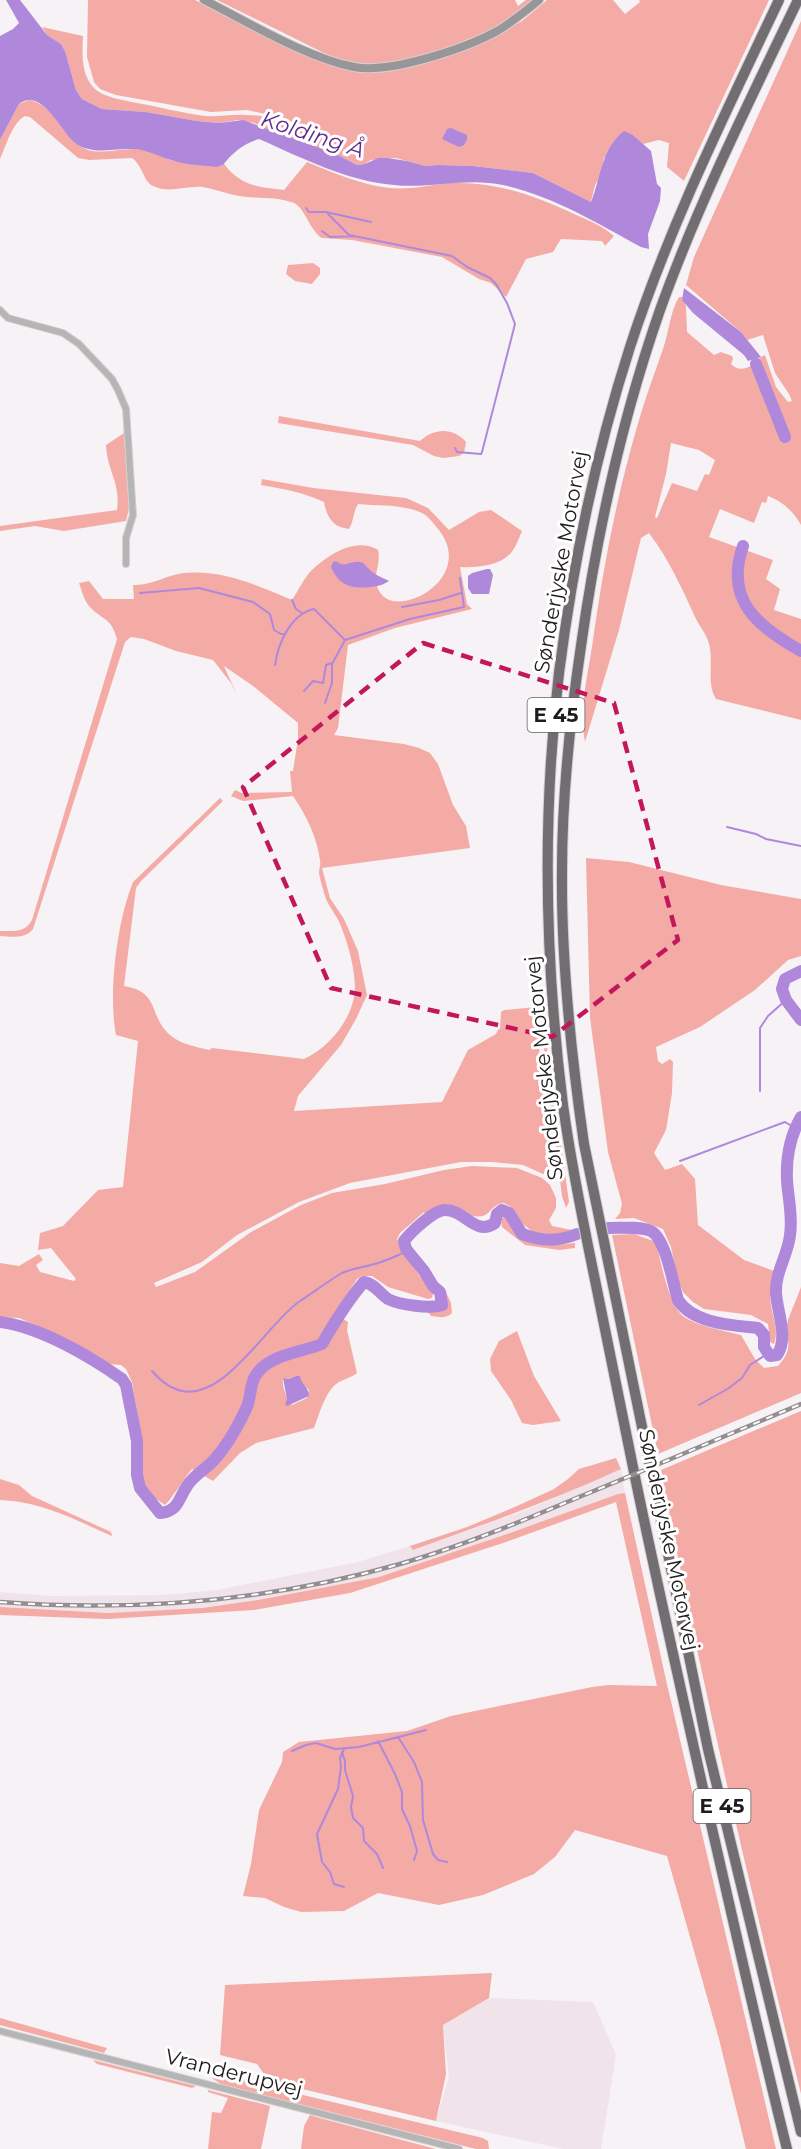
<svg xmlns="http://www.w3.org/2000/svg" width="801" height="2149" viewBox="0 0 801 2149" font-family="Montserrat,sans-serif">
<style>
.built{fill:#f0e3ea}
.green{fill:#f4aba6;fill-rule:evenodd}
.water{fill:#af88dc}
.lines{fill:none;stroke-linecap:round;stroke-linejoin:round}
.stream{stroke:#af88dc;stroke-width:2}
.river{stroke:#af88dc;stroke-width:12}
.street-casing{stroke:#d4d0d2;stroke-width:8}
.secondary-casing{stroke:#d4d0d2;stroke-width:10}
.highway-casing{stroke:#d4d0d2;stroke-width:12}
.street{stroke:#b6b5b6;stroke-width:6}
.secondary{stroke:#999699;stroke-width:8}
.highway{stroke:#716d71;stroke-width:10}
.rail-casing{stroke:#938f91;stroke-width:4.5}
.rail{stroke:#fff;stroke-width:2;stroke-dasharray:7;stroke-linecap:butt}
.marked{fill:none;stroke:#c2185b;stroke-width:4.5;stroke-dasharray:12 8;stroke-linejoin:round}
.labels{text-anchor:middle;stroke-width:6;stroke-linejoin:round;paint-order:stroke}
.shield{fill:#fff;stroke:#626061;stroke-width:1.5}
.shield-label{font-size:20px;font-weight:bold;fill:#1e1c1d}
.street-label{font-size:21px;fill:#1e1c1d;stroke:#fff}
.water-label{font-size:22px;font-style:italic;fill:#5f2b8e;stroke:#fff}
</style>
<rect width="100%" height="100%" fill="#f7f2f5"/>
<path class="built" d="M621 1469 625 1493 618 1494 507 1534 379 1577 258 1600 202 1608 108 1613 0 1607V1592L50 1596 164 1595 217 1590 358 1562 410 1546 413 1550 521 1512Z
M489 1998 593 2002 616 2055 601 2149H563L436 2121 449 2077 443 2025Z"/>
<path class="green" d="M88 0H195L317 59 347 69 365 72 392 71 487 40 522 21 547 0H613L625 14 640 2 639 0H769L684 181 667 167 669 143 659 140 643 144 633 135 604 158 600 177 595 185 591 202 533 173 473 166 437 165 425 166 396 158 371 160 365 164 357 165 338 155 285 137 254 123 238 120 220 123 197 121 146 112 102 109 82 99 76 90 65 51 61 44 47 35 42 27 83 36C82 53 81 75 94 88 104 98 124 100 137 103 159 107 182 113 205 116 219 117 232 114 246 115 267 115 289 122 306 134L309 131 284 118 247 110 211 112 116 95 100 89 94 82 87 57Z
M217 0H515L518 6 526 0H534C524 7 515 16 505 22 475 40 403 65 369 64 354 64 341 60 328 55Z
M801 21V525C794 512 782 501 768 496L766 503 762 502 754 523 720 509 709 537 773 560 766 579 780 589 774 610 801 619V720L716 699C706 683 714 661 709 644 707 635 700 627 696 619 682 589 669 559 649 533L641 538 619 630 585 742C579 711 587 678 592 647 602 573 616 499 637 427 644 401 654 375 663 349 669 332 670 312 679 297H682L686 306 687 332 714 355 721 352 732 356 733 359 731 364C740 373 748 367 758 363L757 359 765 355 776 387 788 402 792 401 789 394 775 373 763 335 747 340 741 332 686 285 694 257ZM671 443 699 450 715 460 709 475 705 474 697 491 672 483 657 518 655 517 666 474Z
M29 100C57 105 62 141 88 150 106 155 126 146 144 150 153 151 161 157 170 160 186 165 205 164 221 166L224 164C241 186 258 187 284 190L307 162C334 173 361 185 390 188 412 190 433 184 455 183 497 182 537 196 574 214 588 220 603 226 614 236L605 246 602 241 561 239 553 252 526 259 506 297 491 283 479 279 442 257 352 240 322 238C310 231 305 208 294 203 277 196 257 199 239 196 227 194 215 189 203 187 187 185 169 194 153 186 143 181 143 166 132 158L89 160 78 158 30 117 25 116C12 123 6 146 0 159V140L19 104Z
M313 263 320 268V274L312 284 295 281 286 274 288 265Z
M279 416 420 441C434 428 453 427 466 442L464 453 459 456 443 458 434 456 413 445 278 423Z
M124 433 129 509 126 521 64 531 35 526 0 531V526L117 510C121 483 107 471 106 445Z
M262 479 313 488 406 498 428 508 449 530 479 512 491 510 522 531C519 538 516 547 511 553 500 566 475 568 460 567L467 604 472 609 395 628 348 645 338 728 334 735 404 744 419 748 430 753 438 764 453 805 466 826 470 848 322 868 330 898 344 919 358 951 367 995 356 1019 341 1045 298 1096 294 1111 442 1102 468 1050 496 1034 499 1028 500 1030 501 1012 504 1010 536 1007 544 1113 553 1171 543 1174 523 1165 492 1162H461L350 1183 299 1202 237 1235 202 1262 154 1283 156 1287 195 1272 251 1232 301 1205 332 1193 385 1184 444 1170 472 1166 517 1168 542 1178 550 1185 556 1198V1208L549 1220 552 1226 572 1230 557 1235 533 1232 519 1221 511 1207 504 1203C496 1204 493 1208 488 1213 477 1223 458 1209 447 1204V1207L433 1209 426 1214 424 1212 400 1233 397 1239 403 1253 433 1294 432 1298 428 1299 388 1287 372 1276H362L357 1279 334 1313 348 1322 347 1330 357 1373C351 1378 343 1379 336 1384 325 1393 319 1415 314 1428L256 1443 240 1453 213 1481 192 1469C185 1477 171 1500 165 1505L149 1494 143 1484 141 1476 142 1438 132 1382 126 1369 121 1365 108 1364 68 1339 19 1318 0 1317V1263L19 1266 39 1254 43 1260 36 1265 40 1272 74 1281 76 1279 51 1248 38 1250 40 1233 63 1226 98 1190 123 1187 138 1041 116 1035C108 994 117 921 133 882L220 798 223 801 141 881 136 888 124 986C161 992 148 1016 170 1035 180 1044 197 1047 209 1050L212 1048 304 1059C328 1048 349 1023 354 997 358 977 348 943 340 924 336 914 328 906 325 896 323 889 320 880 319 873 319 869 321 864 320 860 317 837 306 815 293 796L243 801 231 796 235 790 242 793 292 792 290 771H293L298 739V723L253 686 224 666 237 695 231 683 213 660 176 651 144 639 131 637 125 642 33 929C25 939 12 937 0 936V931C13 931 25 933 32 920L117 639C110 615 102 621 89 606 84 600 82 591 79 583L89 581 103 599H134L133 585C154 585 164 576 183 573 222 569 257 585 292 600 298 591 303 580 310 572 326 556 355 536 378 550 382 567 369 577 381 594 400 619 477 577 438 529 433 523 429 517 422 513 403 504 378 506 358 504 353 512 354 521 349 529 332 527 327 517 324 502 302 492 284 489 261 485ZM296 1376H299L301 1383 309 1390 307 1398 292 1405C286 1398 282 1387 283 1378L289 1379Z
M586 858 629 862 721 885 801 899V956L788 960 755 990 700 1027 656 1047 658 1061 662 1064 670 1059 673 1062 672 1093 666 1130 654 1153 665 1170 682 1164 695 1179 698 1225 744 1260 774 1271C772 1282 769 1294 771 1305 773 1319 779 1330 774 1344L770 1342 768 1324 751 1315 704 1309 693 1302 683 1292 678 1280 671 1247 663 1229 634 1218 615 1219 620 1213 622 1204 608 1152 590 1018Z
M545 1032 569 1202 566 1208 562 1196 542 1033Z
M504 1217H506C510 1223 513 1230 518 1234 531 1248 558 1245 575 1243V1248L559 1250 525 1245 502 1227 501 1219Z
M634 1234 656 1242C661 1261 668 1304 683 1316 696 1326 725 1331 741 1335L755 1359 764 1368 778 1366C797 1345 783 1339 788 1320 792 1309 797 1298 801 1287V1393L658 1454 612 1235Z
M445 1290 451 1303 452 1313C446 1319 439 1317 431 1316L427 1311 445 1307Z
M517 1331 534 1376 561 1421 533 1425 522 1423 511 1400 491 1371 490 1359 499 1341Z
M801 1411V2094C750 1887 700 1679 661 1470Z
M616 1458 621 1469C553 1500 483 1525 413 1550L410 1546 467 1527 517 1506 554 1489 568 1479 579 1469Z
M0 1479 19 1485 32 1496 111 1532 112 1536C73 1519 43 1502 0 1500Z
M625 1493 666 1680 776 2149H746L719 2039 667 1856 575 1830 555 1857 534 1874 483 1895 439 1905 378 1893 344 1911 301 1912 284 1907 265 1898 243 1896 251 1864 259 1810 282 1762 283 1752 299 1742 407 1731 451 1716 592 1687 609 1685 657 1686 616 1502 503 1543 350 1593 254 1610 107 1619 0 1615V1607L108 1613 202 1608 258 1600 379 1577 507 1534 618 1494Z
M492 1973 489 1998 443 2025 446 2074 436 2121 269 2081 257 2064 220 2055 225 1985Z
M0 2018 107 2048 104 2053 0 2025Z
M93 2060 196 2086 192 2088 97 2064Z
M211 2073 483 2138 488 2141 489 2149H476L221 2084 213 2079Z
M208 2090 270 2106 261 2149H208L212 2112 221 2113 228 2098 208 2092Z
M310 2115 316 2117 436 2149H301L304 2126Z"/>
<path class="water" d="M6 0H20L47 35 61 44 65 51 76 90 82 99 102 109 146 112 197 121 220 123 243 120 338 155 357 165 365 164 378 158H387L407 161 425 166 437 165 473 166 533 173 591 202C601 178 601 149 624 131L633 135 651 151 657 184 661 188 660 201 648 234 649 249 641 247C597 223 553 196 503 185 467 177 430 189 394 185 347 181 302 158 259 139 244 143 232 153 223 165L216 167C201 165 185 165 171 160 157 156 146 149 132 149 112 148 96 155 78 145 62 136 43 86 19 104L0 140V36L13 29 19 23Z
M451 128 467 135V140L464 145 459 147 442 139 447 129Z
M684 288 741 332 761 357 748 361 744 355 693 313 682 300Z
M336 561C345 569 350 560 360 562 364 563 364 564 368 568 375 575 381 577 389 581 383 585 378 586 371 587 352 589 339 586 331 567L333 562Z
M487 569H490L493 575 489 594H472L468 588V576L472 573Z
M296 1376H300C301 1385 309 1387 309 1396L287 1406 285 1404 287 1399 283 1378 289 1379Z"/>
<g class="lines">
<path class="stream" d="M306 208 309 212H326L371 222
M328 214 349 235 452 256 467 267 490 278 496 284 507 303 515 324 482 452 481 454 457 452 455 448
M322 231 330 237 354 236
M140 593 199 588 253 602 270 614 274 630 281 634H285
M292 600 296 609 302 613
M402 607 439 600 461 593
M275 665C278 643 291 614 314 609L345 640
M304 691 313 681 323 683 326 665 332 663
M325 703 332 683V664L345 640 410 619 464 607 460 578
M727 827 756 834 766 839 801 846
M760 1091V1028L768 1016 786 1000
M680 1161 785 1122 795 1128
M152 1371C159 1379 168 1387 178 1390 223 1405 268 1322 300 1301 314 1292 328 1281 342 1273 353 1268 366 1267 378 1263 388 1260 398 1255 408 1251
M699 1405 729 1388 742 1378 750 1365 767 1354
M398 1737 414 1762 422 1782 423 1820 433 1854 438 1860 447 1862
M378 1741 395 1774 402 1792V1809L410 1826 417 1851 414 1860
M344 1749 340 1758 341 1767 338 1789 317 1834 322 1862 330 1872 334 1884 344 1887
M292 1751 306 1745 316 1743 335 1749 359 1747 426 1730
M342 1752 345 1761V1770L353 1796 351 1807 353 1818 363 1828 364 1841 377 1854 383 1868"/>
<path class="river" d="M756 364 785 437
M743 546C724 600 758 627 801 651
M801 971 785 979 782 989 786 1000 801 1020
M608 1228C621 1228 639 1226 651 1231 666 1239 673 1284 678 1300 693 1324 733 1325 758 1328L764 1335V1347L770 1356 777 1355C789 1338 777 1312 776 1293 775 1272 788 1255 790 1235 793 1216 788 1198 787 1180 786 1158 790 1136 801 1117
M0 1322C40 1327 89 1356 122 1379L126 1385 137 1441V1475L140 1488 160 1513C179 1511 178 1499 187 1486 193 1476 206 1469 214 1460 226 1447 238 1426 246 1409 252 1397 249 1381 259 1371 274 1354 302 1352 322 1344 334 1323 348 1300 364 1282 375 1284 379 1293 388 1299 400 1305 430 1309 442 1305L440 1292 433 1286 424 1271 406 1249 404 1241C411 1232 433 1211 444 1210 465 1209 475 1237 495 1223L497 1214 502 1210 509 1213 522 1234C542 1241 557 1242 577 1234"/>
<defs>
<path id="street" d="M0 310 8 318 63 333 79 344 112 379 118 390 126 409 133 515 126 538V564
M0 2031 459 2149"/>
<path id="secondary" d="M204 0C250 23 305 57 354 67 390 74 467 48 499 30 513 21 526 11 539 0"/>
<path id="highway" d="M779 0C725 114 669 227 630 347 596 453 573 563 559 673 542 816 545 962 563 1105 571 1164 583 1222 595 1280 608 1346 622 1411 635 1477 659 1593 685 1708 711 1824 736 1933 760 2041 787 2149
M798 0C749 102 698 204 660 310 622 419 597 532 581 646 570 720 562 796 562 871 561 963 571 1054 584 1144L708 1749 801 2132"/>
</defs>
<use href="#street" class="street-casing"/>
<use href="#secondary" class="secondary-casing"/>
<use href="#highway" class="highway-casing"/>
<use href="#street" class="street"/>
<use href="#secondary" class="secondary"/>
<use href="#highway" class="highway"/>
<defs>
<path id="rail" d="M0 1602C135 1612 270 1601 400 1564 462 1546 520 1522 579 1497 653 1467 727 1435 801 1404"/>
</defs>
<use href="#rail" class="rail-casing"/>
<use href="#rail" class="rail"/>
</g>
<path class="marked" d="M423 643 614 703 678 940 552 1037 331 988 243 787Z"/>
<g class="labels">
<g class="shield">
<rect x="527.5" y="698" width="57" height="34" rx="4.5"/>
<rect x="693.5" y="1789" width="57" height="34" rx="4.5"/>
</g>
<g class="shield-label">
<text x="556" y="722">E 45</text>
<text x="722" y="1813">E 45</text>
</g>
<g class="street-label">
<text transform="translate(561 562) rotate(-80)" y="7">Sønderjyske Motorvej</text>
<text transform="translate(544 1068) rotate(-96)" y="7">Sønderjyske Motorvej</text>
<text transform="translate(669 1540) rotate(78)" y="7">Sønderjyske Motorvej</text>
<text transform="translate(234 2073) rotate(14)" y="7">Vranderupvej</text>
</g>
<g class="water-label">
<text transform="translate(313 134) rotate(18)" y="8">Kolding Å</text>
</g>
</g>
</svg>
